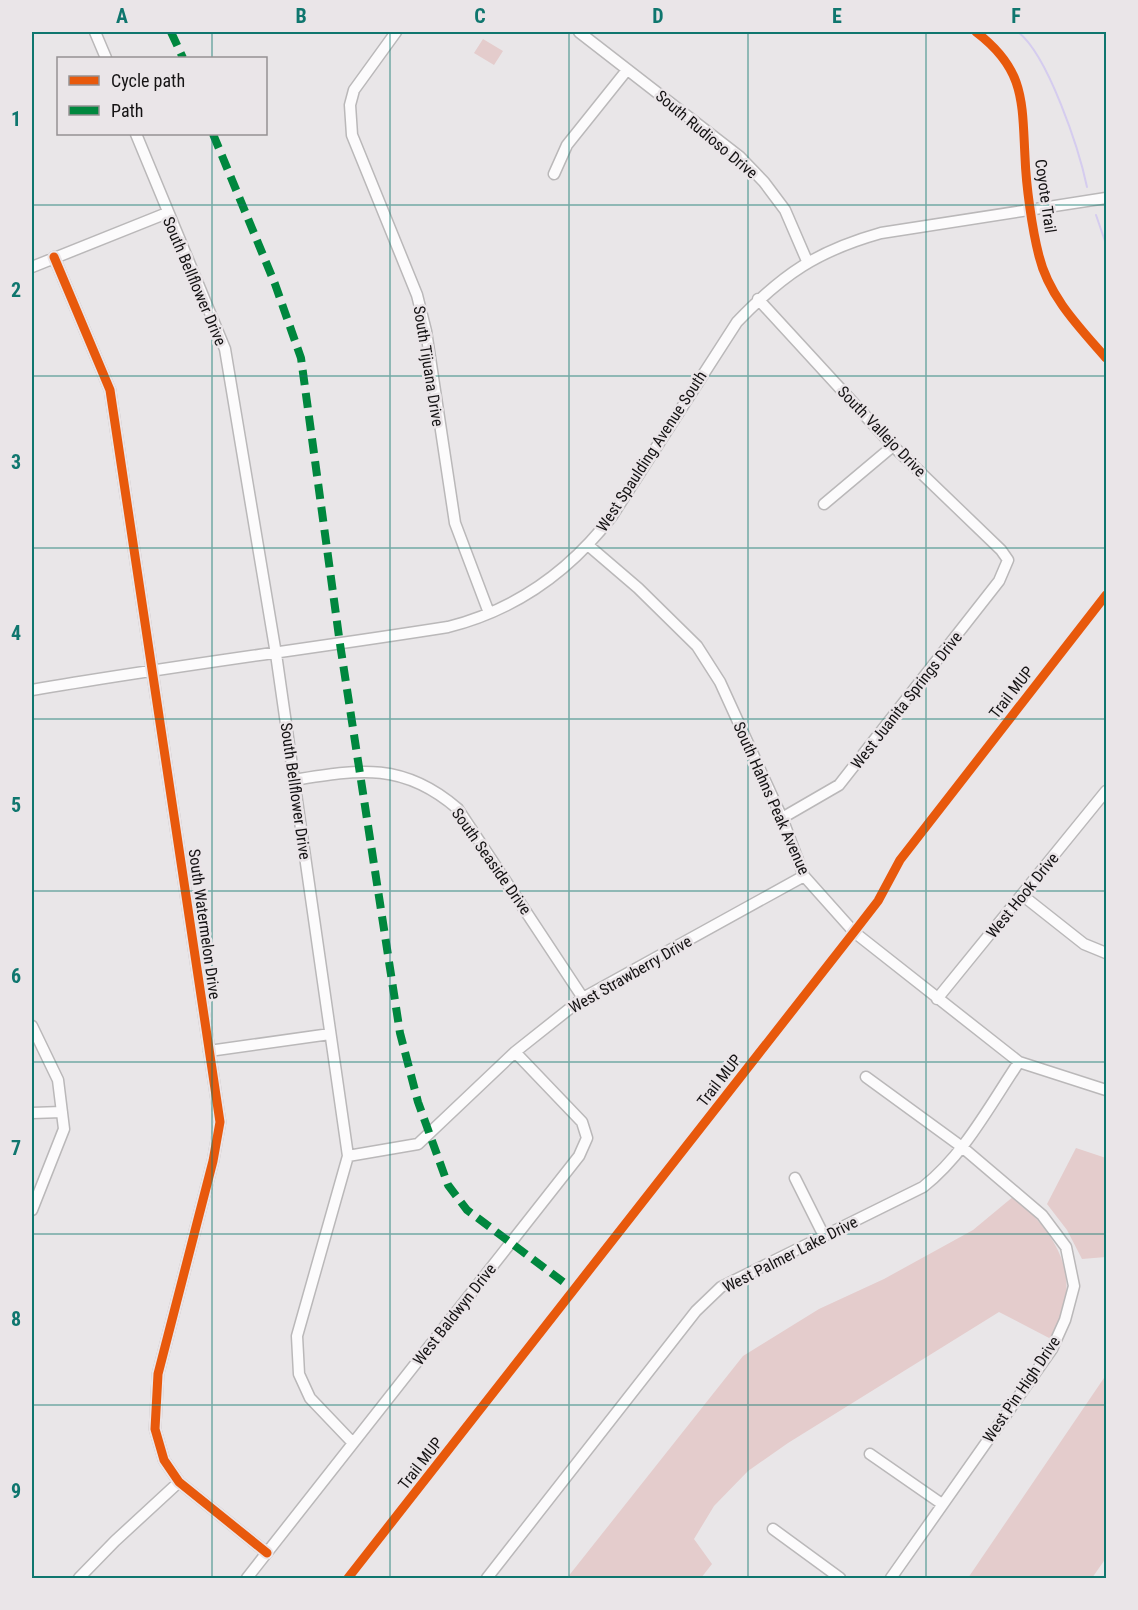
<svg xmlns="http://www.w3.org/2000/svg" width="1138" height="1610" viewBox="0 0 1138 1610" font-family="'Roboto Condensed',sans-serif">
<style>
.green{fill:#e4cccc}
.lines{fill:none;stroke-linecap:round;stroke-linejoin:round}
.stream{stroke:#d5ccef;stroke-width:2}
.minor-casing{stroke:#bab8b9;stroke-width:13}
.minor{stroke:#fcfbfc;stroke-width:10}
.quiet{stroke:#00873e;stroke-width:8;stroke-dasharray:15 8;stroke-linecap:butt}
.cycleway-casing{stroke:#eae5e8;stroke-width:13}
.cycleway{stroke:#e8590c;stroke-width:9}
.grid{fill:none;stroke:#0f766e;stroke-width:1.5;stroke-opacity:0.55}
.labels{text-anchor:middle;stroke-width:5;stroke-linejoin:round;paint-order:stroke}
.street-label{font-size:16px;fill:#151314;stroke:#eae5e8}
.neatline{fill:none;stroke:#0f766e;stroke-width:2}
.grid-label{font-size:20px;text-anchor:middle;font-weight:bold;fill:#0f766e}
</style>
<rect width="100%" height="100%" fill="#e9e6e8"/>
<path class="green" d="M483 39 503 51 494 65 474 53Z
M1076 1148 1106 1158V1257L1082 1259 1067 1230 1047 1204Z
M1014 1196C1043 1223 1076 1260 1064 1304 1061 1316 1056 1327 1051 1339L999 1312 788 1443 748 1471 714 1506 694 1539 712 1564 701 1578H567L743 1356 819 1309 884 1279 973 1230Z
M1106 1375V1558L1092 1578H968Z"/>
<g class="lines">
<path class="stream" d="M1018 32C1048 55 1079 149 1087 187
M1096 215 1106 244"/>
<defs>
<path id="minor" d="M95 32 106 58
M396 32 354 90 350 105 352 135 417 295 426 331 455 523 489 613
M579 32 740 157 764 182 785 210 807 261
M136 134 225 349 276 654 348 1156 297 1336 299 1374 310 1398 352 1442
M554 174 567 145 627 70
M54 257 110 390 220 1122 213 1161 158 1374 155 1429 164 1460 179 1482 267 1553
M32 267 167 213
M758 299 893 446 1001 550 1008 560 999 581 839 785 782 818
M824 504 893 446
M589 546 638 588 697 646 720 682 782 818 804 876 854 932 1019 1062 1106 1090
M32 690C170 666 309 649 448 627 515 610 570 571 612 516L737 322C783 274 817 251 881 233L1106 198
M294 780C360 769 404 762 458 809L583 998
M1022 895 1084 944 1106 953
M937 999 1106 791
M32 1026 58 1080 64 1129 32 1210
M209 1051 330 1034
M866 1077 962 1147 1042 1215 1066 1247 1074 1286 1065 1320 1052 1349 891 1578
M32 1113 62 1112
M348 1156 418 1144 515 1052 583 998 804 876
M795 1178 824 1236
M870 1454 942 1504
M773 1529 840 1578
M79 1578 115 1541 179 1482
M247 1578 579 1156 587 1138 582 1122 515 1052
M487 1578 696 1311 721 1287 923 1187C964 1155 990 1105 1019 1062"/>
</defs>
<use href="#minor" class="minor-casing"/>
<use href="#minor" class="minor"/>
<path class="quiet" d="M171 32 183 58
M213 134 275 284 301 358 340 644 400 1033 418 1102 448 1185 467 1210 574 1290"/>
<defs>
<path id="cycleway" d="M976 32C1025 69 1022 101 1025 157 1026 185 1032 229 1039 256 1049 297 1080 328 1106 358
M54 257 110 390 220 1122 213 1161 158 1374 155 1429 164 1460 179 1482 267 1553
M348 1578 854 932 878 901 900 860 1106 595"/>
</defs>
<use href="#cycleway" class="cycleway-casing"/>
<use href="#cycleway" class="cycleway"/>
</g>
<path class="grid" d="M212 32V58M390 32V1578M569 32V1578M748 32V1578M926 32V1578M212 134V1578M32 205H1106M32 376H1106M32 548H1106M32 719H1106M32 891H1106M32 1062H1106M32 1234H1106M32 1405H1106"/>
<g class="labels">
<g class="street-label">
<text transform="translate(707 134) rotate(40)" y="6">South Rudioso Drive</text>
<text transform="translate(1046 196) rotate(82)" y="6">Coyote Trail</text>
<text transform="translate(195 281) rotate(67)" y="6">South Bellflower Drive</text>
<text transform="translate(429 366) rotate(81)" y="6">South Tijuana Drive</text>
<text transform="translate(882 431) rotate(46)" y="6">South Vallejo Drive</text>
<text transform="translate(651 451) rotate(-57)" y="6">West Spaulding Avenue South</text>
<text transform="translate(1011 692) rotate(-52)" y="6">Trail MUP</text>
<text transform="translate(906 700) rotate(-52)" y="6">West Juanita Springs Drive</text>
<text transform="translate(296 791) rotate(82)" y="6">South Bellflower Drive</text>
<text transform="translate(772 798) rotate(66)" y="6">South Hahns Peak Avenue</text>
<text transform="translate(492 861) rotate(55)" y="6">South Seaside Drive</text>
<text transform="translate(1022 895) rotate(-51)" y="6">West Hook Drive</text>
<text transform="translate(205 924) rotate(82)" y="6">South Watermelon Drive</text>
<text transform="translate(630 974) rotate(-30)" y="6">West Strawberry Drive</text>
<text transform="translate(719 1080) rotate(-52)" y="6">Trail MUP</text>
<text transform="translate(790 1254) rotate(-27)" y="6">West Palmer Lake Drive</text>
<text transform="translate(454 1314) rotate(-52)" y="6">West Baldwyn Drive</text>
<text transform="translate(1021 1389) rotate(-56)" y="6">West Pin High Drive</text>
<text transform="translate(420 1463) rotate(-52)" y="6">Trail MUP</text>
</g>
</g>
<rect width="1138" height="1610" fill="none" stroke="#eae5e8" stroke-width="66"/>
<rect x="57" y="57" width="210" height="78" fill="#eae5e8" stroke="#959193" stroke-width="1.5"/>
<rect x="69" y="76" width="30" height="9" fill="#e8590c" stroke="#959193" stroke-width="1.5"/>
<text x="111" y="87" font-size="18" fill="#151314">Cycle path</text>
<rect x="69" y="106" width="30" height="9" fill="#00873e" stroke="#959193" stroke-width="1.5"/>
<text x="111" y="117" font-size="18" fill="#151314">Path</text>
<rect x="33" y="33" width="1072" height="1544" class="neatline"/>
<g class="grid-label">
<text x="122" y="23">A</text>
<text x="301" y="23">B</text>
<text x="480" y="23">C</text>
<text x="658" y="23">D</text>
<text x="837" y="23">E</text>
<text x="1016" y="23">F</text>
<text x="16" y="126">1</text>
<text x="16" y="297">2</text>
<text x="16" y="469">3</text>
<text x="16" y="640">4</text>
<text x="16" y="812">5</text>
<text x="16" y="983">6</text>
<text x="16" y="1155">7</text>
<text x="16" y="1326">8</text>
<text x="16" y="1498">9</text>
</g>
</svg>
